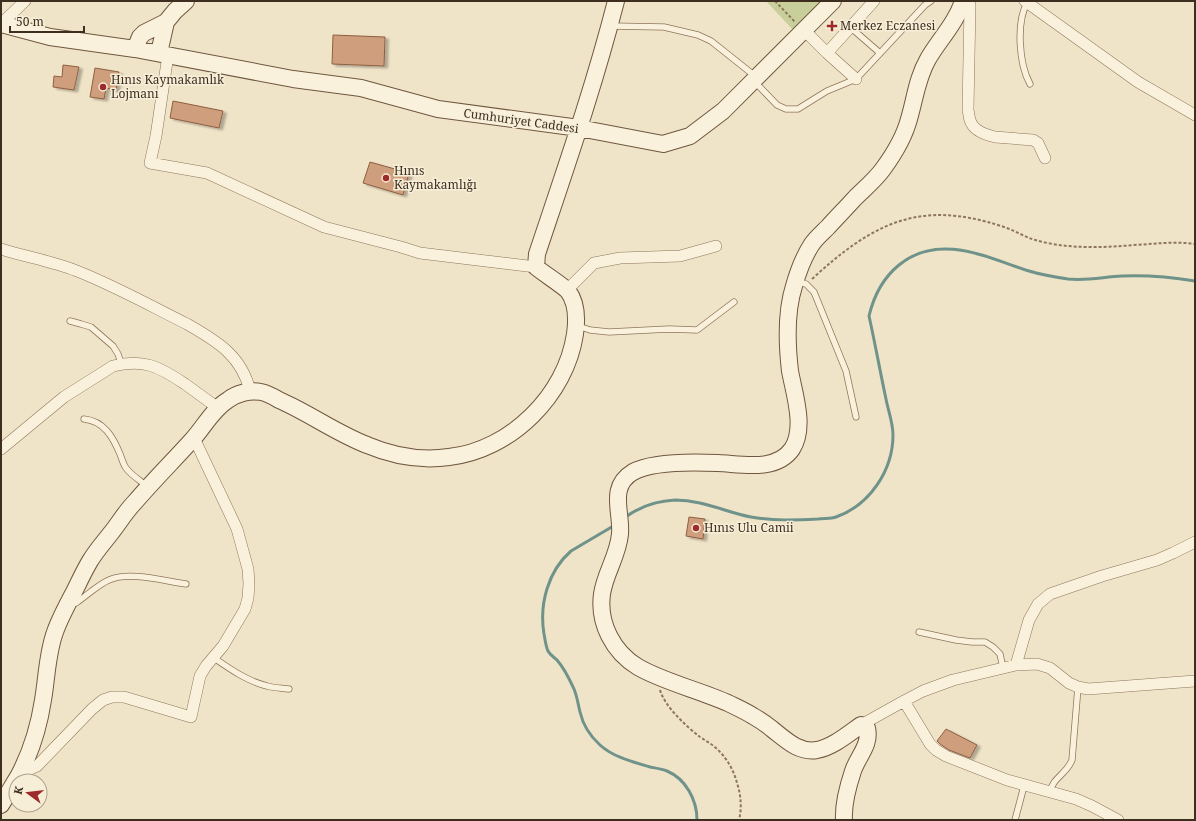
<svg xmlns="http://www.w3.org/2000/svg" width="1196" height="821" viewBox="0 0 1196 821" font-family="'Noto Serif',serif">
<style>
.park{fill:#c9cf9b}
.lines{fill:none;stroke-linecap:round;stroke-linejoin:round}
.stream{stroke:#6f938a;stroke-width:3}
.building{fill:#cf9f7d;stroke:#8d5f41;filter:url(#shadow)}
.lane-casing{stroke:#8d765c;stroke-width:7}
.street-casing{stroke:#8d765c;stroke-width:12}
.secondary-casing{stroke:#6f573f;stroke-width:18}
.path{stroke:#8d765c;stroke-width:2;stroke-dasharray:3 2;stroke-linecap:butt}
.lane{stroke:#faf1dc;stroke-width:5.5}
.street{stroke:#faf1dc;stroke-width:11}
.secondary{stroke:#faf1dc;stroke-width:16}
.poi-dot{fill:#9e2a2b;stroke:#f7eed8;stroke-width:1.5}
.labels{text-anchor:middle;stroke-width:3;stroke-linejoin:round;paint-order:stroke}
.poi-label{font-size:12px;fill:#3d2e20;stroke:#f7eed8;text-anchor:start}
.street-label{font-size:12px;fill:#3d2e20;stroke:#f7eed8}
</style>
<defs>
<filter id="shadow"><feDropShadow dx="3.5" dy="2" stdDeviation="1" flood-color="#0004"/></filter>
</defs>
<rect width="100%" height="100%" fill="#f0e4c8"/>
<path class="park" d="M766 1H824L794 31Z"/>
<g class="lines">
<path class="stream" d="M624 518C639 507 656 501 675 500 703 500 725 512 751 517 773 521 796 520 818 519 824 518 831 519 836 517 870 505 893 470 893 435 893 423 888 410 886 399 880 371 875 343 869 316 874 295 883 278 899 265 939 232 988 258 1029 271 1042 275 1055 277 1068 279 1087 281 1103 277 1122 276 1147 275 1171 277 1195 281
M615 525 571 551C548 571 539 604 544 634 545 639 546 647 548 651 550 655 554 657 557 660 564 668 569 678 574 689 577 696 578 704 580 712 583 725 590 736 600 745 613 757 633 762 650 767 655 768 662 769 667 771 686 779 697 800 697 820"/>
</g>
<path class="building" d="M333 35 385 37 384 66 332 64Z
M63 65 79 67 74 90 53 87 54 76 62 77Z
M95 68 119 72 116 90 106 88 104 99 90 97Z
M173 101 223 111 219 128 170 118Z
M370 162 409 173 403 195 363 183Z
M689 517 705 519 703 539 686 536Z
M946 729 977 745 970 758 949 750 940 744 937 741Z"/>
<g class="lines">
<defs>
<path id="lane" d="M1027 3C1016 23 1019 64 1030 84
M610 26 664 27 698 35 711 41 755 76
M850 27 880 53
M754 81 777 105 786 109H798L814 99 827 91 856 79 925 5 931 1
M796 281 806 284 814 292 846 371 856 417
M70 321 81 324 91 327 113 346 118 354 121 363
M578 326 590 330 609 332 669 329 697 330 734 302
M84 419C104 421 113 437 120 454 122 459 123 464 126 468 132 476 141 481 148 487
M70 603H76C86 596 99 584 109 580 129 571 164 581 186 584
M919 632 956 640 972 642H985L993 647 1000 654 1003 668
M214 658C230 669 247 681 267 686 274 688 282 688 289 689
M1050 792C1053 777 1066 775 1072 760L1078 687
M1015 820 1024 786"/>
<path id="street" d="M969 1 970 5 968 110C969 114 969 117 970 120 973 130 986 135 995 137L1033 140 1038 143 1045 158
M1025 1 1138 82 1195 115
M1 24 25 1
M804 30 827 53 856 79
M827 53 874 1
M168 55 156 136 150 163 207 173 324 227 401 247 420 253 536 267
M1 249C26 257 52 261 77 271 115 286 151 306 187 324 217 341 242 356 250 391
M567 290 594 263 620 258 680 256 716 246
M1 449 64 397 113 366C143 358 160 367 185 384 196 392 207 400 218 408
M1016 665 1029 620 1038 604 1050 594 1102 576 1157 560 1173 553 1195 542
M904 701 930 744 936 750 946 756 1007 780 1076 799 1092 806 1118 820
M861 725 904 701 923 691 953 680 1016 665 1037 664 1050 668 1069 683 1078 687 1088 689 1195 681
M19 774 37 766 92 709 103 700 112 697H124L191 717 200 676 206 666 223 646 245 609 248 598 249 584 248 569 237 529 194 438"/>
<path id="secondary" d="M1 24 50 37 135 49 293 79 361 88 438 109 579 128 663 144 690 136 723 111 833 1
M135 49 140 37 144 33 166 22 175 11 186 1
M159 53 166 22
M1 805C7 795 13 785 19 775 31 752 39 726 43 700 47 677 47 654 55 632 60 618 67 605 74 592 79 582 84 571 90 561 96 551 104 542 111 533 119 523 126 511 135 502 153 481 173 461 192 440 204 427 213 409 228 400 237 393 250 390 261 392 267 393 274 397 279 400 309 413 336 433 367 445 393 456 421 461 449 457 511 450 566 395 575 334 577 320 577 303 568 291 562 285 543 273 536 267L537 254C565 170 594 87 616 1
M844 820C843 804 848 786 853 771 858 756 871 745 867 728L861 725C848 734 833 747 817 750 798 753 785 739 772 729 766 724 760 720 753 716 745 711 736 707 728 703 699 690 664 682 638 667 613 652 598 623 602 594 605 573 618 556 620 534 622 512 608 487 633 472 653 461 696 462 718 463 742 464 776 472 792 449 806 428 794 393 790 371 787 345 786 311 794 286 798 272 804 256 812 244 816 238 822 233 828 227 837 217 846 208 855 198 864 189 875 180 883 169 894 154 904 138 909 119 915 99 917 78 928 59 939 40 956 23 963 1"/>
</defs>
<use href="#lane" class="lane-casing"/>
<use href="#street" class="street-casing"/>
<use href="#secondary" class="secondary-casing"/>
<path class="path" d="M775 1 795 22
M812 279C872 224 918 199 1001 226 1011 229 1020 234 1029 238 1041 242 1055 245 1068 246 1090 248 1112 247 1134 245 1155 244 1175 241 1195 244
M660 690C665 707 686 726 700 737 706 741 712 744 717 749 727 758 734 771 737 783 741 795 742 808 739 820"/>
<use href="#lane" class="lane"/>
<use href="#street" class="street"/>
<use href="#secondary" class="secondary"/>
</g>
<g class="poi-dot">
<path d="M830 20h4v4h4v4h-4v4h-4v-4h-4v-4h4z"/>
<circle cx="103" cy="87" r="4"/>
<circle cx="386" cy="178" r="4"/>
<circle cx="696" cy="528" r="4"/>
</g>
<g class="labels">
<g class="poi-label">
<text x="840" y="30">Merkez Eczanesi</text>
<text x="111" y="84">Hınıs Kaymakamlık<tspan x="111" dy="14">Lojmanı</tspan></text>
<text x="394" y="175">Hınıs<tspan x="394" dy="14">Kaymakamlığı</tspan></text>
<text x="704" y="532">Hınıs Ulu Camii</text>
</g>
<g class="street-label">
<text transform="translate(521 121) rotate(8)" y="4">Cumhuriyet Caddesi</text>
</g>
</g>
<rect width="1196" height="821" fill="none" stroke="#3d2e20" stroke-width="4"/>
<g transform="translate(28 793) rotate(285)"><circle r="19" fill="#f7eed8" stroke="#ada18e"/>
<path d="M0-3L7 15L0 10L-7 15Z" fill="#9e2a2b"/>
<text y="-6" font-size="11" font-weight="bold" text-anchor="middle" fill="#3d2e20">K</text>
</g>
<path d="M10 26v6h74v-6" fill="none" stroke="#3d2e20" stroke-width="2"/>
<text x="16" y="26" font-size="12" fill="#3d2e20" stroke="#f7eed8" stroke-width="3" paint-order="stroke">50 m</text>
</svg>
